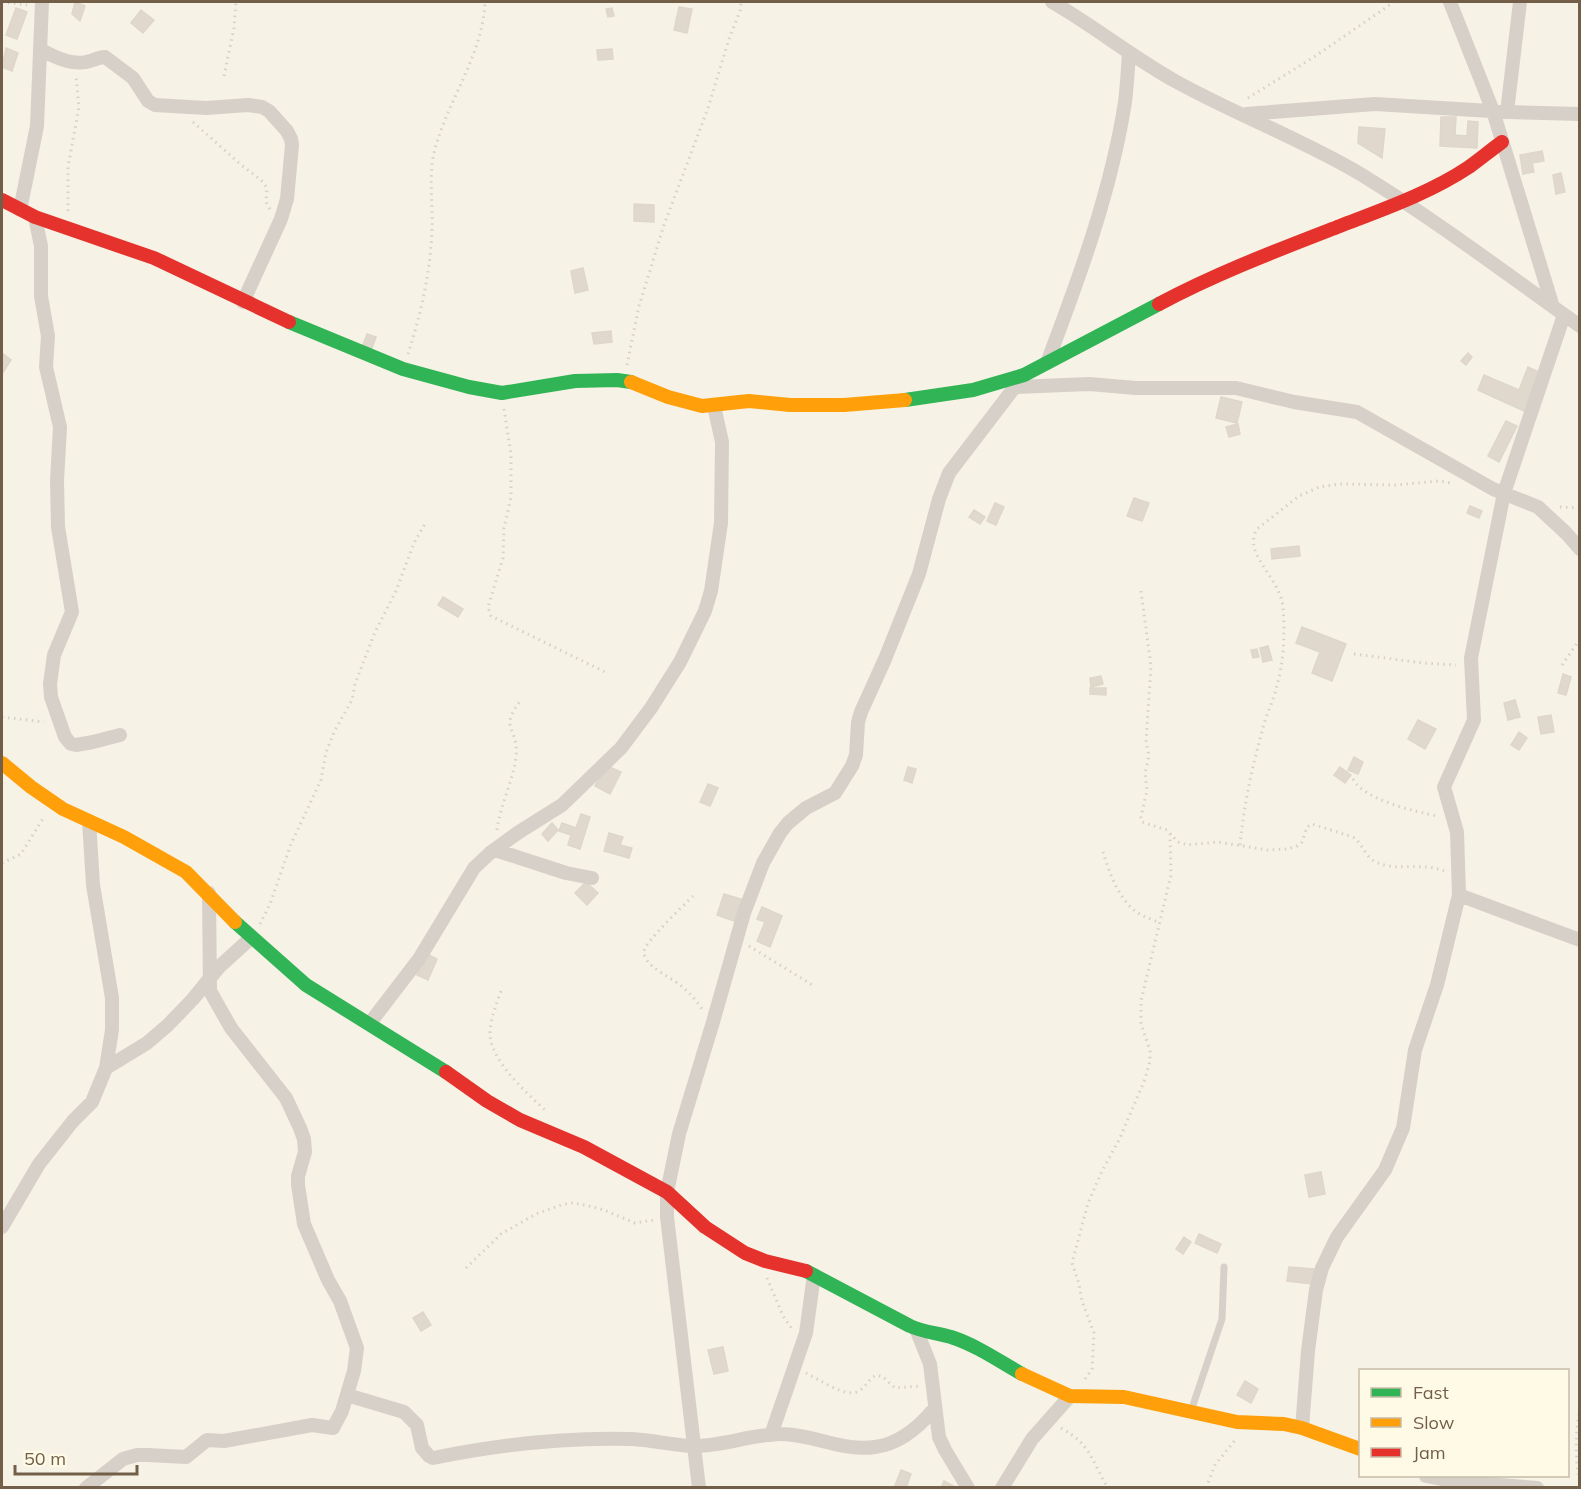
<svg xmlns="http://www.w3.org/2000/svg" width="1581" height="1489" viewBox="0 0 1581 1489" font-family="Mulish,sans-serif">
<style>
.building{fill:#e0d8cc;stroke:#ded6c9;stroke-width:1.5}
.lines{fill:none;stroke-linecap:round;stroke-linejoin:round}
.path{stroke:#d7d1c9;stroke-width:3;stroke-dasharray:1.5 4.5;stroke-linecap:butt}
.lane{stroke:#d7d0c9;stroke-width:7}
.street{stroke:#d7d0c9;stroke-width:14}
.fast{stroke:#30b455;stroke-width:14}
.slow{stroke:#ff9f0a;stroke-width:14}
.jam{stroke:#e5322d;stroke-width:14}
</style>
<rect width="100%" height="100%" fill="#f6f2e6"/>
<path class="building" d="M75 2 85 6 80 21 72 14Z
M679 7 692 9 687 33 674 30Z
M16 8 27 12 17 39 6 35Z
M612 8 614 16 608 17 606 9Z
M141 10 154 20 143 33 131 23Z
M6 48 18 53 12 71 2 67Z
M612 49 613 59 598 60 597 50Z
M1441 117H1456L1455 135 1467 136 1468 121 1478 122 1477 148 1440 146Z
M1359 127 1385 129 1382 158 1358 143Z
M1542 151 1544 161 1532 163 1534 172 1523 174 1520 155Z
M1561 173 1565 192 1556 194 1553 175Z
M634 204 654 205V222L634 221Z
M583 268 588 290 575 293 571 271Z
M611 331 612 342 594 344 592 333Z
M367 334 376 337 372 348 363 345Z
M2 353 11 360 2 374Z
M1468 353 1472 357 1466 365 1461 361Z
M1528 367 1541 373 1524 411 1478 390 1484 375 1519 390Z
M1221 397 1242 402 1237 423 1216 418Z
M1506 421 1517 426 1499 462 1488 456Z
M1238 424 1240 434 1229 437 1226 427Z
M1134 498 1149 503 1142 521 1127 516Z
M995 503 1004 507 996 525 987 521Z
M1470 506 1482 511 1479 518 1467 513Z
M974 510 985 517 980 524 969 517Z
M1299 546 1300 556 1272 559 1271 549Z
M443 597 463 609 458 617 438 605Z
M1302 627 1346 644 1332 681 1312 673 1320 652 1296 643Z
M1268 646 1272 660 1263 662 1260 648Z
M1257 649 1259 657 1253 658 1251 650Z
M1563 674 1571 677 1566 695 1558 693Z
M1101 676 1103 684 1091 687 1090 678Z
M1090 688H1106V695L1090 694Z
M1515 700 1520 717 1508 720 1504 703Z
M1551 715 1554 732 1541 734 1538 717Z
M1418 720 1436 729 1425 749 1408 739Z
M1519 732 1527 738 1519 750 1511 745Z
M1354 757 1363 762 1358 774 1348 770Z
M605 765 621 772 610 794 595 786Z
M908 767 916 769 912 783 904 780Z
M1340 767 1351 775 1345 783 1334 775Z
M708 784 718 788 710 806 700 802Z
M581 814 590 817 580 849 568 845 571 835 559 831 562 823 576 828Z
M552 823 558 830 548 841 542 834Z
M609 833 623 837 620 845 632 848 629 858 604 851Z
M586 882 598 893 587 905 575 893Z
M724 894 744 900 737 922 717 915Z
M762 907 782 916 770 947 757 941 765 922 757 919Z
M427 954 437 959 428 980 417 975Z
M1321 1172 1325 1194 1309 1197 1305 1175Z
M1199 1234 1221 1244 1217 1253 1195 1243Z
M1184 1237 1191 1242 1183 1254 1176 1249Z
M1289 1267 1314 1269 1312 1284 1287 1281Z
M423 1312 431 1325 421 1331 413 1318Z
M723 1347 728 1371 714 1374 708 1350Z
M1245 1381 1258 1389 1251 1403 1237 1395Z
M901 1470 911 1474 906 1488H894Z
M944 1481 957 1488H941Z"/>
<g class="lines">
<path class="path" d="M2 2 27 5
M224 76 234 28 236 2
M1248 98 1314 57 1394 2
M193 122 240 164 261 180 267 188 266 202 270 209
M68 211V167L79 107 76 77
M408 354C421 314 431 270 432 227 433 202 428 174 435 149 448 100 483 54 485 2
M627 365 639 306 664 225 708 108 729 39 740 11 741 2
M504 409 511 454V497L504 528 503 558 488 607 491 616 607 673
M1560 507 1580 508
M1141 591 1151 666 1146 742 1149 755 1145 774 1147 790 1141 817 1142 822 1167 830 1178 842 1187 845 1218 842 1267 850 1288 849 1297 846 1302 842 1307 827 1312 824 1353 837C1362 843 1365 856 1374 861 1396 873 1418 861 1444 871
M1354 654 1423 663 1456 665
M1562 665 1580 639
M2 717 44 722
M1353 779C1364 800 1414 811 1437 816
M497 830C500 805 514 779 516 756 519 726 497 730 522 699
M1240 845C1244 805 1252 767 1263 728 1266 715 1273 702 1276 689 1284 664 1285 633 1283 607 1280 577 1242 554 1257 529L1299 496 1319 487 1341 484 1396 485 1439 481 1451 483
M1103 852C1109 872 1118 897 1134 910 1141 916 1151 919 1160 923
M2 863 21 854 44 817
M693 896C685 904 645 942 644 951 643 966 671 977 680 985 689 992 696 1000 702 1009
M260 924 270 904 291 844 321 780 326 752 335 730 352 700 355 684 375 632 396 591 414 543 426 522
M749 946 814 986
M501 991C496 1005 491 1018 490 1032 489 1060 527 1093 546 1111
M466 1268 501 1234 536 1214 561 1205 571 1203 585 1205 604 1210 635 1223 654 1220
M767 1278 783 1316 792 1329
M806 1373C819 1379 846 1399 859 1391 867 1386 869 1378 877 1375L883 1377 895 1388 920 1386
M1085 1379 1092 1369 1094 1333 1082 1301 1079 1284 1072 1263 1088 1203 1102 1171 1120 1138 1145 1079 1150 1061V1051L1141 1023V1001L1171 875 1170 834
M1580 1408C1575 1435 1575 1458 1580 1484
M1061 1428C1091 1444 1092 1462 1108 1488
M1206 1488 1215 1465 1236 1439"/>
<path class="lane" d="M1191 1411 1222 1319 1224 1267"/>
<path class="street" d="M1052 2C1094 26 1132 57 1175 81 1236 115 1302 139 1362 175 1437 221 1508 275 1580 326
M1450 2 1493 111 1553 307
M40 49C52 56 71 65 86 62 93 61 98 57 105 57L133 78 148 101 155 105 206 108 248 105 262 107 269 111 287 131 291 139 292 145 287 199 281 219 243 302
M1507 112 1520 2
M1246 114 1375 104 1507 112 1580 114
M20 210 37 126 42 2
M35 217 41 246V296L48 336 46 367 60 427 57 481 58 527 72 612 54 655 50 684 51 697 65 737 71 744 76 745 93 742 120 735
M1047 363C1079 278 1111 192 1125 102 1127 86 1128 68 1129 52
M1014 387 1089 384 1136 388H1236L1294 402 1357 412 1493 489 1538 507 1566 533 1580 549
M495 850 566 873 592 878
M1459 895 1580 940
M370 1023 419 959 474 868 490 853 519 832 562 805 621 748 651 708 680 662 705 611 711 591 721 523 722 442 714 406
M106 1068 147 1043 168 1025 193 999 219 967 251 938
M2 1227 39 1164 73 1121 92 1102 106 1068 112 1030V998L93 885 89 821
M916 1329 930 1364 939 1437 945 1450 968 1488
M347 1395 404 1412 417 1425 422 1448 429 1456 433 1458C497 1445 568 1437 632 1439 652 1440 672 1445 691 1446 721 1447 751 1434 781 1434 813 1434 843 1452 875 1447 900 1444 919 1427 934 1409
M1302 1428 1308 1351 1316 1290 1322 1268 1337 1237 1385 1170 1403 1128 1415 1050 1437 985 1459 895 1457 832 1444 787 1474 720 1471 658 1504 493 1564 315
M771 1435 806 1333 814 1275
M1426 1476 1452 1481 1537 1488
M86 1488 123 1459 137 1455H148L186 1457 207 1440 224 1441 312 1425 333 1428 342 1411 354 1371 357 1348 340 1301 328 1280 304 1224 298 1185V1176L305 1152 304 1139 300 1128 286 1098 231 1028 210 991 209 893
M699 1488 667 1217V1192L679 1134 713 1022 744 913 763 863 780 833 788 823 806 808 835 793 852 766 856 755 858 722 861 712 885 659 919 574 939 499 949 473 1024 375
M1002 1488 1032 1439 1070 1396"/>
<path class="fast" d="M289 322 403 369 469 387 502 393 575 381 617 380 631 382
M905 400 973 390 1024 375 1159 304
M235 922 306 985 446 1072
M806 1271 910 1326C923 1332 937 1333 951 1337 976 1345 999 1361 1022 1374"/>
<path class="slow" d="M631 382 668 397 702 406 749 401 790 405H844L905 400
M2 763 31 787 63 809 124 837 186 872 235 922
M1022 1374 1070 1396 1124 1397 1237 1422 1284 1424 1302 1428 1360 1449"/>
<path class="jam" d="M2 200 35 217 154 258 289 322
M1159 304C1217 273 1278 250 1340 226 1384 209 1430 193 1469 167 1480 159 1491 150 1502 142
M446 1072 487 1101 520 1120 584 1147 667 1192 705 1227 745 1253 765 1261 806 1271"/>
</g>
<rect width="1581" height="1489" fill="none" stroke="#735f48" stroke-width="6"/>
<rect x="1359" y="1369" width="210" height="108" fill="#fffae6" stroke="#c7bca7" stroke-width="1.5"/>
<rect x="1371" y="1388" width="30" height="9" fill="#30b455" stroke="#c7bca7" stroke-width="1.5"/>
<text x="1413" y="1399" font-size="18" fill="#735f48">Fast</text>
<rect x="1371" y="1418" width="30" height="9" fill="#ff9f0a" stroke="#c7bca7" stroke-width="1.5"/>
<text x="1413" y="1429" font-size="18" fill="#735f48">Slow</text>
<rect x="1371" y="1448" width="30" height="9" fill="#e5322d" stroke="#c7bca7" stroke-width="1.5"/>
<text x="1413" y="1459" font-size="18" fill="#735f48">Jam</text>
<path d="M15 1465v9h122v-9" fill="none" stroke="#735f48" stroke-width="3"/>
<text x="24" y="1465" font-size="18" fill="#735f48" stroke="#fffae6" stroke-width="4.5" paint-order="stroke">50 m</text>
</svg>
